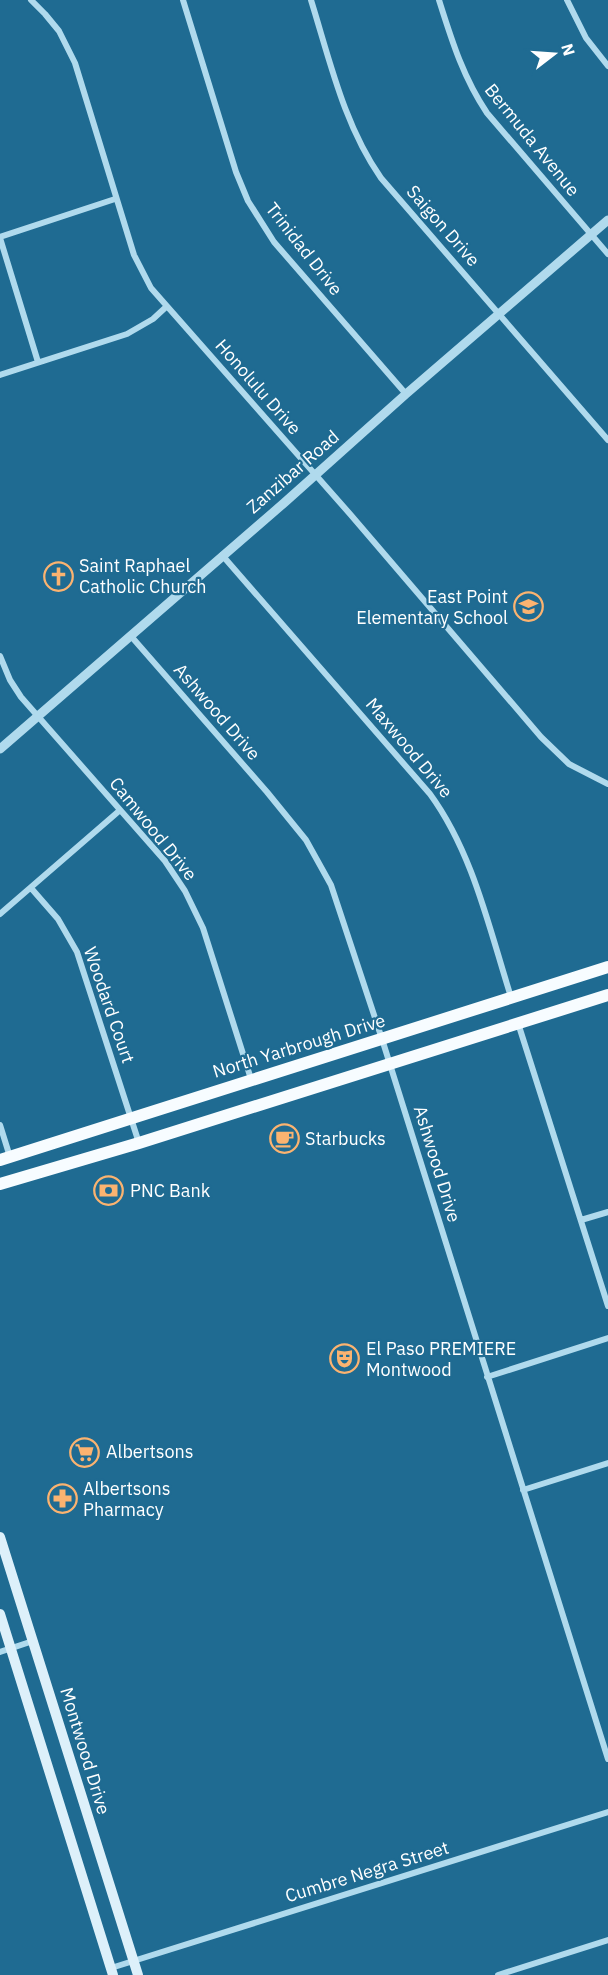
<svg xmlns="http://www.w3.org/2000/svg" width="608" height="1975" viewBox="0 0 608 1975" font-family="'IBM Plex Sans',sans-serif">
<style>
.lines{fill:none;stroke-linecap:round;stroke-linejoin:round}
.minor{stroke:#b0daed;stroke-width:6}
.tertiary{stroke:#b0daed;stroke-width:9}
.secondary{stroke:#ddf0fa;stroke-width:10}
.primary{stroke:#f7fcff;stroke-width:12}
.labels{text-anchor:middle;stroke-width:4.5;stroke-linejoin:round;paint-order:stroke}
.street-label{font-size:18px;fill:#fff;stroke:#1f6b92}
.poi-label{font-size:18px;fill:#fff;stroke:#1f6b92;text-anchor:start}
</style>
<rect width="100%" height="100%" fill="#1f6b92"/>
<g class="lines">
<path class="minor" d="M31 0 45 14 59 31 75 63 134 255 151 288 350 514 541 737 569 764 608 784
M183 0 236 172 248 201 274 242 406 394
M311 0C330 61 344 125 381 178L608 440
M439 0C452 41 463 77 487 113L608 254
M567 0 586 38 608 66
M0 237 115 199
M0 238 38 362
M0 375 127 334 153 319 166 307
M222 555 430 794C473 853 489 928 511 997
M130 635 267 792 306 840 331 885 382 1039 608 1759
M0 656 10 680 21 697 165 861 185 891 203 928 251 1079
M31 888 58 919 77 952 139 1143
M0 914 119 811
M518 1023 608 1306
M0 1125 10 1157
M581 1220 608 1212
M487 1377 608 1338
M523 1490 608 1463
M0 1652 33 1641
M111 1968 608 1812
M498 1975 608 1940"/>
<path class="tertiary" d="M0 749 284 503 406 394 608 220"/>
<path class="secondary" d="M0 1537 138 1975
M0 1614 113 1975"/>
<path class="primary" d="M0 1160 608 967
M0 1184 139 1143 608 995"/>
</g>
<defs>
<symbol id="church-ring" viewBox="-11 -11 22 22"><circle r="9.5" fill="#1f6b92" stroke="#fbb370" stroke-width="1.5"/><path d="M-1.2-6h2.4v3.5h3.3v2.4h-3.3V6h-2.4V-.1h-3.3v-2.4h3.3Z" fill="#fbb370"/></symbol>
<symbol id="school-ring" viewBox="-11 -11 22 22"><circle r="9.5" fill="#1f6b92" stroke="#fbb370" stroke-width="1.5"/><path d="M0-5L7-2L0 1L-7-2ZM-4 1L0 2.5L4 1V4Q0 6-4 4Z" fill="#fbb370"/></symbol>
<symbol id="cafe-ring" viewBox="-11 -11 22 22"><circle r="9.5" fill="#1f6b92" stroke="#fbb370" stroke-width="1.5"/><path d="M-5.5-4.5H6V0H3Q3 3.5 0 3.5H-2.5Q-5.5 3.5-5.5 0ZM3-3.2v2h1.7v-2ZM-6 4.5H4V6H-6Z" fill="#fbb370"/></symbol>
<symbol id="bank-ring" viewBox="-11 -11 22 22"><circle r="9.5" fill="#1f6b92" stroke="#fbb370" stroke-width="1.5"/><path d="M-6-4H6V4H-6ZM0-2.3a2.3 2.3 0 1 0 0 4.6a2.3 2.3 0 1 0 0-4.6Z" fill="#fbb370"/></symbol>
<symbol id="theatre-ring" viewBox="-11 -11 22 22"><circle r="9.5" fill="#1f6b92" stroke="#fbb370" stroke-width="1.5"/><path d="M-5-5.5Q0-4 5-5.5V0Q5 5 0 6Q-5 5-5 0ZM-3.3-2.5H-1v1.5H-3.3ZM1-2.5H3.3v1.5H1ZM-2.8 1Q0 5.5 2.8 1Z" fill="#fbb370"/></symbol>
<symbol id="supermarket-ring" viewBox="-11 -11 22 22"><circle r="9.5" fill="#1f6b92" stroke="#fbb370" stroke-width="1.5"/><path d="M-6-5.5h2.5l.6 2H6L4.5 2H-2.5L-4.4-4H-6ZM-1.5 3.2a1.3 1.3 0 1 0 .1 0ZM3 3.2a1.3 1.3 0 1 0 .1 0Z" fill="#fbb370"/></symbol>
<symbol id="pharmacy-ring" viewBox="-11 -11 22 22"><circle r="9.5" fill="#1f6b92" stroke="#fbb370" stroke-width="1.5"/><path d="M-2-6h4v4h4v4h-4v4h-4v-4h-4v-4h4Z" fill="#fbb370"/></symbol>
</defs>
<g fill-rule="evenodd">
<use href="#church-ring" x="42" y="560" width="33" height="33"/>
<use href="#school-ring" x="512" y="590" width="33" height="33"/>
<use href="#cafe-ring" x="268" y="1122" width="33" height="33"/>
<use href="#bank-ring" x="92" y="1174" width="33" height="33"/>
<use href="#theatre-ring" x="328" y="1342" width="33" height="33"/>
<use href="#supermarket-ring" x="68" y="1436" width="33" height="33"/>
<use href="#pharmacy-ring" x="46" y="1482" width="33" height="33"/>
</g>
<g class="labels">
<g class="street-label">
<text transform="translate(532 140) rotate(51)" y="6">Bermuda Avenue</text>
<text transform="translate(443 226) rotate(49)" y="6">Saigon Drive</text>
<text transform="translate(304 249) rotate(52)" y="6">Trinidad Drive</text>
<text transform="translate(258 387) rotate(49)" y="6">Honolulu Drive</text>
<text transform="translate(293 472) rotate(-41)" y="6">Zanzibar Road</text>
<text transform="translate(217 712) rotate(49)" y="6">Ashwood Drive</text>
<text transform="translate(409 748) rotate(50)" y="6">Maxwood Drive</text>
<text transform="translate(153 829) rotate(51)" y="6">Camwood Drive</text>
<text transform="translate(109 1005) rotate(71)" y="6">Woodard Court</text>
<text transform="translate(299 1046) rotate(-17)" y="6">North Yarbrough Drive</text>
<text transform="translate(437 1164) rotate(73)" y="6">Ashwood Drive</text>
<text transform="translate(85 1751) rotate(73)" y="6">Montwood Drive</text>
<text transform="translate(367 1872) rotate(-17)" y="6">Cumbre Negra Street</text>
</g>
<g class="poi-label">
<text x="79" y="572">Saint Raphael<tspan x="79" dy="21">Catholic Church</tspan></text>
<text x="508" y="603" text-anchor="end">East Point<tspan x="508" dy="21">Elementary School</tspan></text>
<text x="305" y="1145">Starbucks</text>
<text x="130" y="1197">PNC Bank</text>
<text x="366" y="1355">El Paso PREMIERE<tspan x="366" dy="21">Montwood</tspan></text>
<text x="106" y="1458">Albertsons</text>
<text x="83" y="1495">Albertsons<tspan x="83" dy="21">Pharmacy</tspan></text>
</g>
</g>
<g transform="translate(554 54) rotate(73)" stroke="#1f6b92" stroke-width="4.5" paint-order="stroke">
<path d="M0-4.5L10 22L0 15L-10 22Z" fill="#ffffff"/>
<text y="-9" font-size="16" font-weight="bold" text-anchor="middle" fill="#ffffff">N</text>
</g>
</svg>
